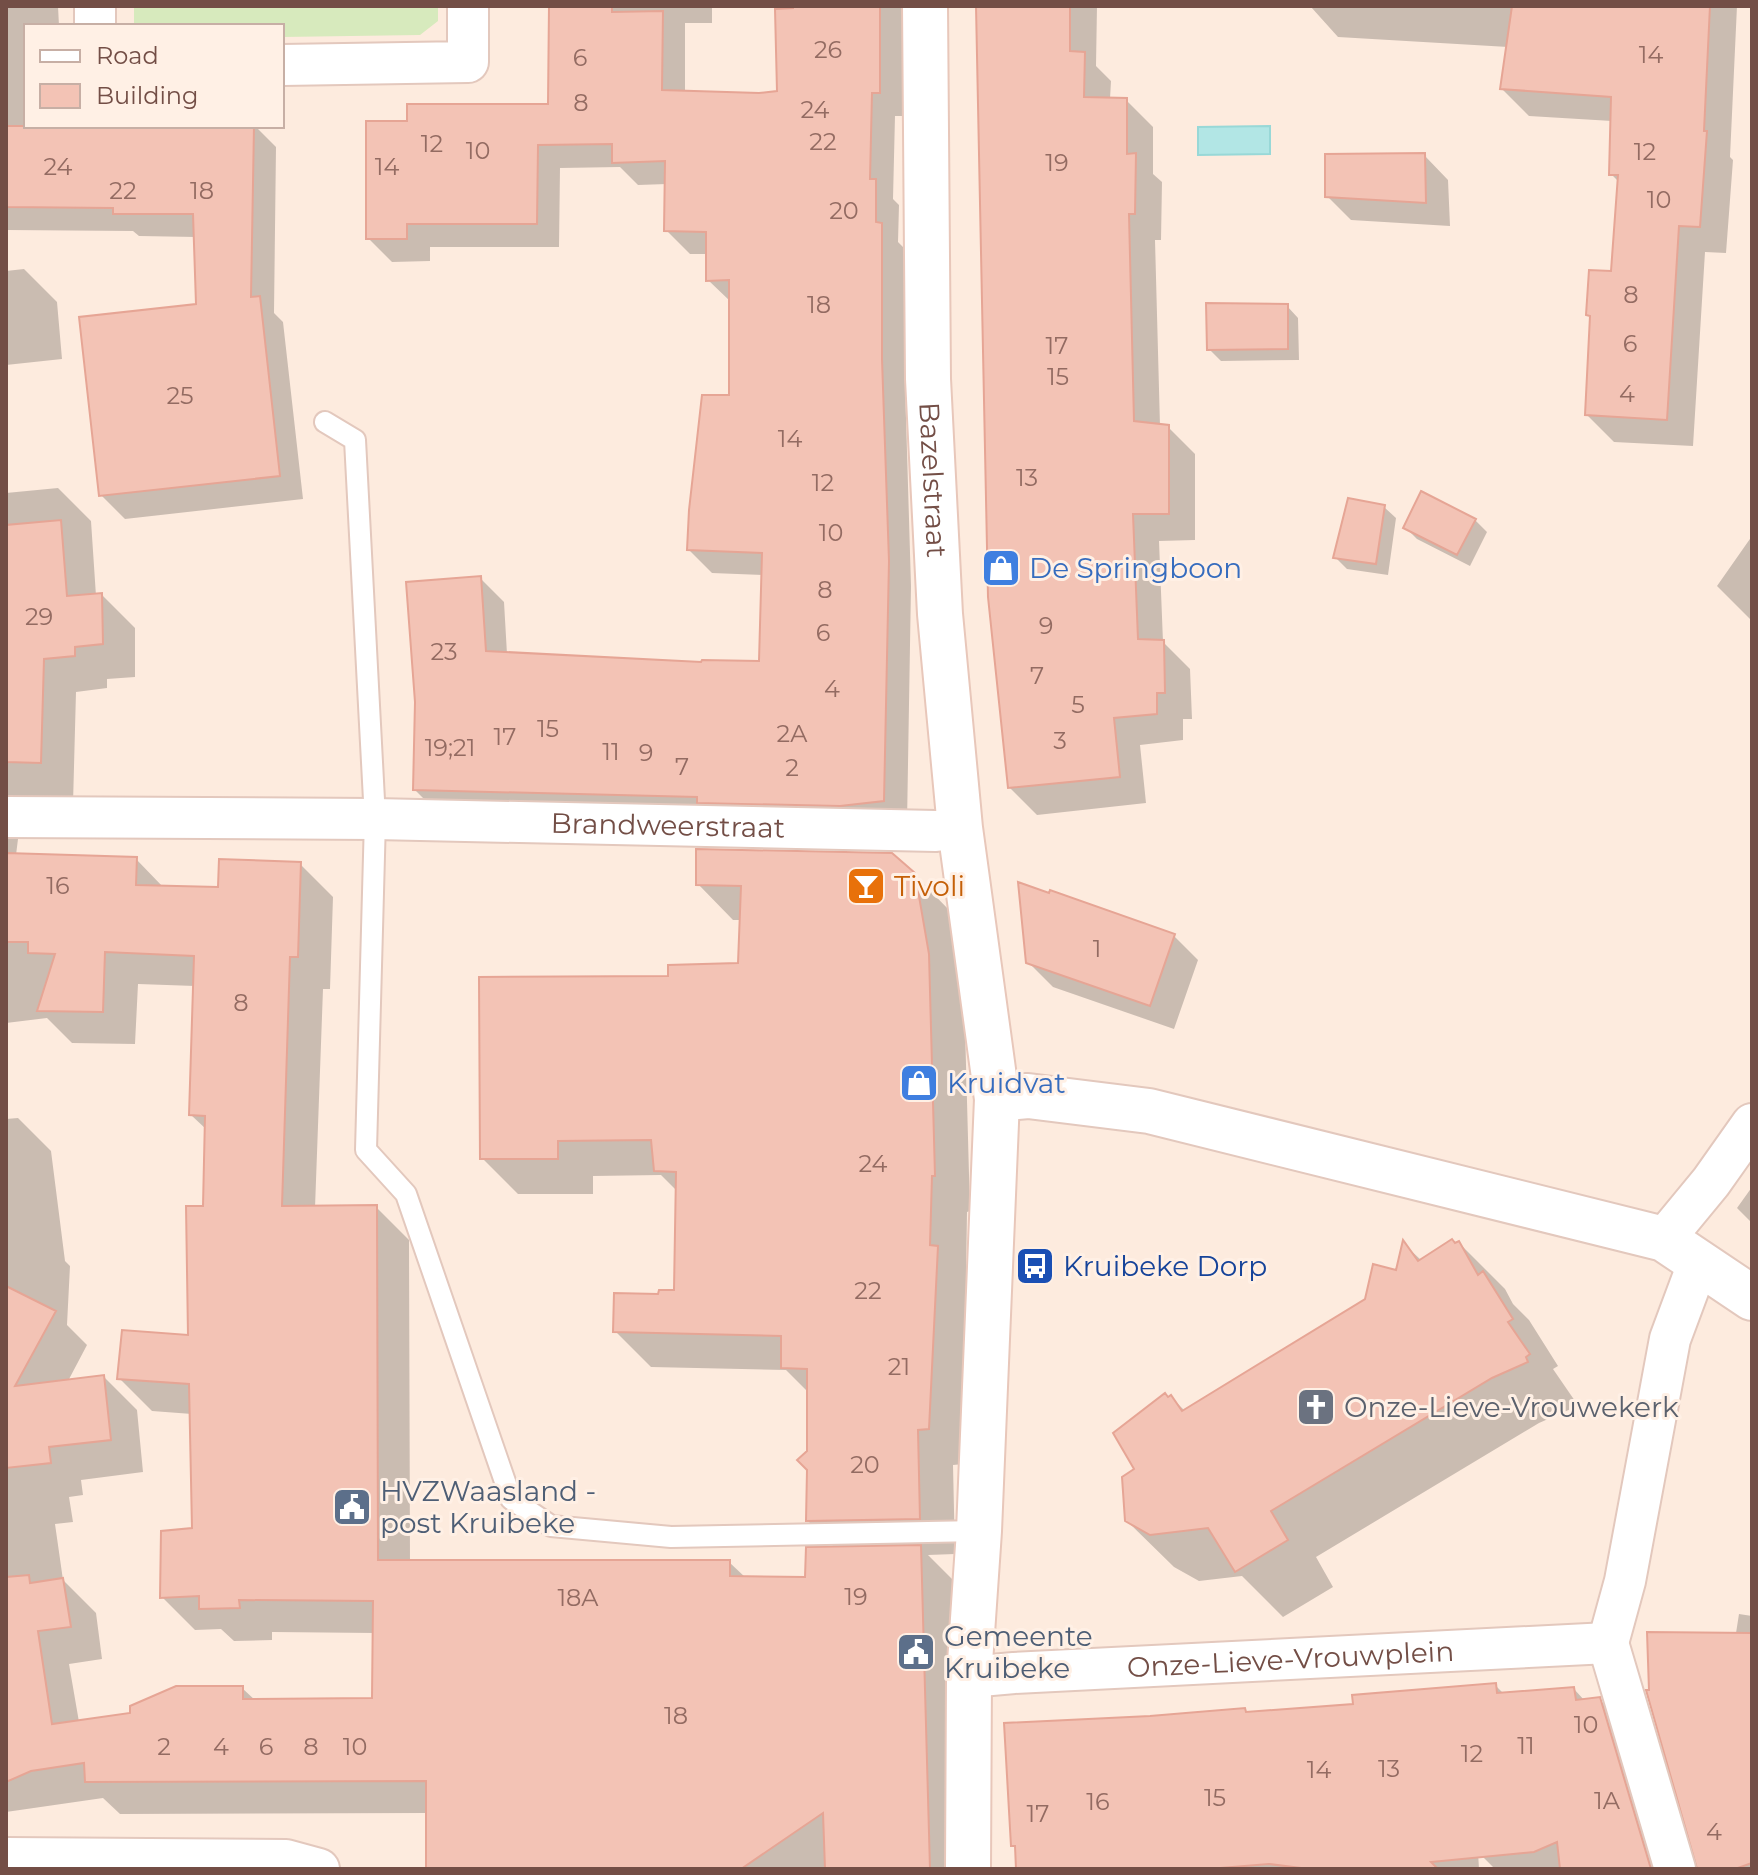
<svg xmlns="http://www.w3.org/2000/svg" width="1758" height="1875" viewBox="0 0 1758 1875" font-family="Montserrat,sans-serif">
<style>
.green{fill:#d7eabd}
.water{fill:#b2e6e5;stroke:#98d8d7;stroke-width:2}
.shadow{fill:#0003}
.building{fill:#f3c3b5;stroke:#e6a595;stroke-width:2}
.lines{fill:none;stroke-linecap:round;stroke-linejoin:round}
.service-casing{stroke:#e3c8bd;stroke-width:24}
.minor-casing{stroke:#e3c8bd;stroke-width:44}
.tertiary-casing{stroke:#e3c8bd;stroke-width:48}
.secondary-casing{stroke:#e8c7ba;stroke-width:48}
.service{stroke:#fff;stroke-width:20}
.minor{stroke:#fff;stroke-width:40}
.tertiary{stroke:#fff;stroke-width:44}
.secondary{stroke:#fff;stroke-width:44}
.labels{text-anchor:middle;stroke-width:6;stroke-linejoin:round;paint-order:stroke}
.number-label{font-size:24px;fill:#936b62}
.street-label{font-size:28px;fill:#734e46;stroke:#fff0e5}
.shop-label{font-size:28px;fill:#366cbe;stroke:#fff0e5;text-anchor:start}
.food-label{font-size:28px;fill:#c56008;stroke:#fff0e5;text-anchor:start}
.transit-label{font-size:28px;fill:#164399;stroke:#fff0e5;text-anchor:start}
.worship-label{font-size:28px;fill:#5b616d;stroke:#fff0e5;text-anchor:start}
.service-label{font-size:28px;fill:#4e5e75;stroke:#fff0e5;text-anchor:start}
</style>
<rect width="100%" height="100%" fill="#fdebde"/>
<path class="green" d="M134 6H438V21L420 35 282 37V26H137L134 23Z"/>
<path class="water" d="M1270 126V154L1198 155V127Z"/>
<path class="shadow" d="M6 6H58L59 26H26V126H255L276 147 274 313 283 322 303 499 125 519 101 495 198 305 196 237 139 236 133 231 6 230Z
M550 6H712V23H685V92L759 95 779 93 777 6H902L903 116H895L893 199 899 205 898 242 904 248 905 384 911 586 907 824 438 813 415 790 480 578 504 602 507 654 703 664 761 663 763 575 712 573 689 550 731 398V302L708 280V254H690L666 230 667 184 638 185 620 167 560 168 559 247H430V261L392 262 368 238 409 123 550 106Z
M977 6H1097L1096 66 1111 81 1110 99 1126 100 1153 127V174L1162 182 1161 240H1155L1160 426 1168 427 1195 454V540L1159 541 1163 642 1190 669 1192 719H1183V740L1140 745 1146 803 1037 815 1010 788Z
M1289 6H1737L1730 157 1733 160 1726 253 1705 252 1693 446 1614 442 1587 415 1592 319 1588 315 1613 273 1619 182 1611 174 1612 121 1529 116 1502 89 1508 47 1338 37 1311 7Z
M1424 155 1448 180 1450 226 1351 220 1327 196Z
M24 269 57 302 62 359 6 365V271Z
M1287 306 1298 318 1299 360 1221 361 1209 349Z
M58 488 91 521 96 596 102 595 135 628V677L107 679V688L76 692 73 804 24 833 18 839 16 855 136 859 164 888 219 890 300 864 333 897 330 989H323L315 1208 376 1207 409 1240 410 1562H729L746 1578 807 1579 836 1549 808 1521 809 1393 786 1370 651 1367 615 1331 660 1296 676 1292 678 1192 661 1175 593 1176V1194H518L482 1158 670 978 740 965 742 920H733L698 884 914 874 950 911 964 991 970 1211 967 1212 966 1276 973 1284 964 1464 953 1465 955 1554 928 1555 953 1580 962 1869H428V1813L120 1814 103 1798 6 1812V1119L18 1118 51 1151 65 1261 70 1266 67 1325 87 1345 68 1381 104 1377 137 1410 143 1472 81 1480 83 1495 69 1497 73 1522 55 1524 63 1580 96 1613 102 1659 69 1664 79 1722 131 1715 242 1688 256 1701 374 1700 375 1633 272 1632V1640L234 1641 221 1629 195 1630 162 1597 194 1530 192 1414 152 1411 119 1378 190 1338 205 1208 207 1130 191 1115 195 986 138 984 135 1044 72 1043 47 1018 6 1023V493Z
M1384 507 1396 518 1388 575 1347 569 1335 557Z
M1475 520 1487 532 1470 566 1417 539 1405 527Z
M1752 536V621L1717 586Z
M1174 936 1198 960 1174 1029 1053 987 1028 962Z
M1752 1187V1223L1737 1208Z
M1459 1243 1505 1289 1513 1304 1529 1320 1558 1366 1553 1369 1575 1401 1570 1404 1573 1408 1539 1423 1316 1557 1333 1587 1283 1617 1242 1576 1199 1581 1174 1567 1127 1521 1136 1469 1168 1399 1171 1397 1185 1411 1367 1300 1397 1273 1404 1244 1422 1261Z
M1739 1614 1752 1616V1869H1699Z
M1496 1686 1505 1695 1574 1689 1585 1701 1599 1699 1636 1736 1675 1869H1495L1478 1852 1479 1869H1018L1017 1850 1013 1845 1150 1718 1244 1710 1248 1714 1355 1705Z"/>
<path class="building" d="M549 6H612V12L663 11 662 90 759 93 777 91 775 9 793 8V6H880V93H872L870 179H876V222L882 223V359L889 561 884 801 840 806 697 803V797L413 790 415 702 406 582 481 576 486 651 701 662 702 660 759 661 762 553 687 550 689 510 702 395H729V280L706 281V232L664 231 665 161 612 163V144L538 145 537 224H407V239H366V121H407V104H548Z
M976 6H1070V51L1085 52 1084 97 1127 98V154L1136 153 1135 214H1129L1134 421 1169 425V514H1133L1138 639 1164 640 1165 693H1157V714L1114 718 1120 777 1008 788 988 597Z
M1512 6H1710L1704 131H1707L1700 227 1679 226 1667 420 1585 415 1590 316 1586 315 1589 270 1611 271 1618 175H1609L1611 97 1500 89Z
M6 126H254L251 297 260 296 280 476 99 496 79 317 196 304 193 214H113V208L6 207Z
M1425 153 1426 203 1325 197V154Z
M1206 303 1288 304V349L1207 350Z
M1421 491 1476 519 1457 555 1403 528Z
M1348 498 1385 505 1376 564 1333 558Z
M61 520 67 596 102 593 103 644 75 647V656L44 659 41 763 6 762V525Z
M696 849 892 853 915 873 929 954 935 1176H932L930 1245 938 1246 929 1429 918 1430 920 1519 806 1521 807 1470 797 1460 807 1451V1369L781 1368V1336L613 1332 614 1293 658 1294 659 1290H674L676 1172 654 1171 651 1140 558 1141V1159H480L479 977 668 976V965L738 963 741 886 696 885Z
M6 853 137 857 136 885 218 887 219 859 301 862 298 957H290L282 1206 377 1205 378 1560H730V1576L805 1577 806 1547 921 1545 930 1869H825L823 1813 741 1869H426V1781L85 1782 84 1763 31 1771 6 1782V1577L29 1575 30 1583 63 1578 71 1627 38 1631 52 1724 130 1713V1706L176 1686H243V1699L372 1698 373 1601 239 1600 240 1608 199 1609V1596L160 1598 161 1531 192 1528 189 1384 117 1379 122 1330 188 1335 186 1206H203L205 1116 189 1115 194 956 105 952 103 1012 37 1011 55 954 28 953V942H6Z
M1018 882 1049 893 1050 890 1175 934 1150 1006 1026 963Z
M1452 1239 1455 1243 1459 1241 1478 1275 1483 1271 1513 1319 1508 1322 1530 1354 1526 1357 1528 1362 1492 1378 1271 1511 1288 1540 1235 1572 1208 1528 1150 1535 1125 1521 1122 1477 1134 1469 1113 1433 1165 1393 1168 1397 1171 1395 1182 1411 1365 1299 1373 1264 1396 1270 1403 1240 1418 1261Z
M6 1286 56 1311 15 1386 104 1375 111 1440 49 1447 51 1463 6 1468Z
M1647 1632 1752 1633V1863L1735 1869H1697L1646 1690H1649Z
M1496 1683 1497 1693 1574 1687 1576 1700 1600 1697 1651 1869H1560L1557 1842 1534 1852 1431 1862 1438 1869H1309L1269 1864 1208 1869H1016L1015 1846H1011L1004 1723 1150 1716 1245 1708 1246 1712 1353 1704 1352 1695Z"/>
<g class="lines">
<defs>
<path id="service" d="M325 422 355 440 375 819 366 1150 406 1194 511 1499 551 1526 671 1537 979 1531"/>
<g id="minor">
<path d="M95 26V6"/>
<path d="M282 65 468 62V6"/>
<path id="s1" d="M6 817 375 819 936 831 960 828"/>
<path d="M1664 1239 1711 1182 1752 1124"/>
<path d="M1608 1643 1625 1581 1670 1339 1699 1261"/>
<path d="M1608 1643 1675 1869"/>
<path id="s2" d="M969 1677 1014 1673 1608 1643"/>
<path d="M6 1858 286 1860 319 1869"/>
</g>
<path id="tertiary" d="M997 1099 1028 1096 1149 1111 1664 1239 1752 1298"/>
<g id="secondary">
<path id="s3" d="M925 6 928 379 940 614 960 828 997 1099 979 1531 969 1677 968 1869"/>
</g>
</defs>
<use href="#service" class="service-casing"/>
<use href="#minor" class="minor-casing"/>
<use href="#tertiary" class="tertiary-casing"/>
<use href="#secondary" class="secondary-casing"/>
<use href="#service" class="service"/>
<use href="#minor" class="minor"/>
<use href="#tertiary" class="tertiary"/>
<use href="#secondary" class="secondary"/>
</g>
<defs>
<symbol id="shop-square" viewBox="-11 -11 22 22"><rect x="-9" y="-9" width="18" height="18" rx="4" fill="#3f7fe0" stroke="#fff0e5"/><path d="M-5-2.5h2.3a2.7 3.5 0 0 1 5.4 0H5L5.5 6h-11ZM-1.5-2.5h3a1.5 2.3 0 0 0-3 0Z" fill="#fff"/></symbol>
<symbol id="bar-square" viewBox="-11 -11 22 22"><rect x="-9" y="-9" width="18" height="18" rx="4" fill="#e8710a" stroke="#fff0e5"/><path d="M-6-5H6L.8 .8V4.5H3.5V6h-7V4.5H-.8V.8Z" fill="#fff"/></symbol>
<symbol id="bus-square" viewBox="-11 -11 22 22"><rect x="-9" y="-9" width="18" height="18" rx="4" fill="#1a4fb4" stroke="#fff0e5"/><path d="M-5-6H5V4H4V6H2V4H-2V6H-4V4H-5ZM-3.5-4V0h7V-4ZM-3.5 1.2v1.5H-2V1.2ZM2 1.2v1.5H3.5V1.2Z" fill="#fff"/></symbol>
<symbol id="church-square" viewBox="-11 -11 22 22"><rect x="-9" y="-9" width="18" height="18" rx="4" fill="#6b7280" stroke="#fff0e5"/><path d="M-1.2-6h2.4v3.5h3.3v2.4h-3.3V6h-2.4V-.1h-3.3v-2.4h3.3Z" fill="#fff"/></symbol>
<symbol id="civic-square" viewBox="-11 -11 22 22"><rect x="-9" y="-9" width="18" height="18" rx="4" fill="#5c6f8a" stroke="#fff0e5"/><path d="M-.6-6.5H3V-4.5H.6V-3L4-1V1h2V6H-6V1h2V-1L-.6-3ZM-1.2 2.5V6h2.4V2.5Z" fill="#fff"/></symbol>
</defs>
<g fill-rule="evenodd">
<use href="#shop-square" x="979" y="546" width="44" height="44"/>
<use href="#bar-square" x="844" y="864" width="44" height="44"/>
<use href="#shop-square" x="897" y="1061" width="44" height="44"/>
<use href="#bus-square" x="1013" y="1244" width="44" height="44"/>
<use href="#church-square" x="1294" y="1385" width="44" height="44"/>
<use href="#civic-square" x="330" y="1485" width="44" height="44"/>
<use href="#civic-square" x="894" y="1630" width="44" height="44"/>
</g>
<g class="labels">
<g class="number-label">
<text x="828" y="58">26</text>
<text x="1651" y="63">14</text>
<text x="580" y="66">6</text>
<text x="581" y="111">8</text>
<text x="815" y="118">24</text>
<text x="823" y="150">22</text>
<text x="432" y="152">12</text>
<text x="478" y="159">10</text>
<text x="1645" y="160">12</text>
<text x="1057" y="171">19</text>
<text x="58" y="175">24</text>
<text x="387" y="175">14</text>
<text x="123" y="199">22</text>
<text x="202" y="199">18</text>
<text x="1659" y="208">10</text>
<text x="844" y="219">20</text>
<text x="1631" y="303">8</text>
<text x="819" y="313">18</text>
<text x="1630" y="352">6</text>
<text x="1057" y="354">17</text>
<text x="1058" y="385">15</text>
<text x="1627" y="402">4</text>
<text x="180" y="404">25</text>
<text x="790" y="447">14</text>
<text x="1027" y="486">13</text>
<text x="823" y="491">12</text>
<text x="831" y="541">10</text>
<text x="825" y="598">8</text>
<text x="39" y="625">29</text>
<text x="1046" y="634">9</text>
<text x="823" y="641">6</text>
<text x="444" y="660">23</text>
<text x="1037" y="684">7</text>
<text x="832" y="697">4</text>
<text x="1078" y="713">5</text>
<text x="548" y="737">15</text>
<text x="792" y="742">2A</text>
<text x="505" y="745">17</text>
<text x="1060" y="749">3</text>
<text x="450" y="756">19;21</text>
<text x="611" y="760">11</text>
<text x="646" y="761">9</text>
<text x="682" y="775">7</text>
<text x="792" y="776">2</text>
<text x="58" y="894">16</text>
<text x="1097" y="957">1</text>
<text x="241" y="1011">8</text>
<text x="873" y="1172">24</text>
<text x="868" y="1299">22</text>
<text x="899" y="1375">21</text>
<text x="865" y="1473">20</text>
<text x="856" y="1605">19</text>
<text x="578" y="1606">18A</text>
<text x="676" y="1724">18</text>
<text x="1586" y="1733">10</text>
<text x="1526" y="1754">11</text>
<text x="164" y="1755">2</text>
<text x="221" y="1755">4</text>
<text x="266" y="1755">6</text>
<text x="311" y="1755">8</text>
<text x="355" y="1755">10</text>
<text x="1472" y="1762">12</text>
<text x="1389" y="1777">13</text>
<text x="1319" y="1778">14</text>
<text x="1215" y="1806">15</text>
<text x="1607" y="1809">1A</text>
<text x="1098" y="1810">16</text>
<text x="1038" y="1822">17</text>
<text x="1714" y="1840">4</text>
</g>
<g class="street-label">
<text dy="10" stroke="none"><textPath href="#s3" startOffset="474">Bazelstraat</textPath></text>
<text dy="10" stroke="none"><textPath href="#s1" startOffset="662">Brandweerstraat</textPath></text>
<text dy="10" stroke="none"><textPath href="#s2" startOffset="322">Onze-Lieve-Vrouwplein</textPath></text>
</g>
<g class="shop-label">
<text x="1029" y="578">De Springboon</text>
<text x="947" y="1093">Kruidvat</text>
</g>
<g class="food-label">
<text x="894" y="896">Tivoli</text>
</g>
<g class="transit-label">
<text x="1063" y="1276">Kruibeke Dorp</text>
</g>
<g class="worship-label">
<text x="1344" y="1417">Onze-Lieve-Vrouwekerk</text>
</g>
<g class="service-label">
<text x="380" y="1501">HVZWaasland -<tspan x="380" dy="32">post Kruibeke</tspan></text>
<text x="944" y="1646">Gemeente<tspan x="944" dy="32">Kruibeke</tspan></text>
</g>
</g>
<rect width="1758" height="1875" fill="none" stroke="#734e46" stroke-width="16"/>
<rect x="24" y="24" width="260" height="104" fill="#fff0e5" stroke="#c7afa5" stroke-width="2"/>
<rect x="40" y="50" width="40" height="12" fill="#ffffff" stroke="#c7afa5" stroke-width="2"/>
<text x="96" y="64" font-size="24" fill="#734e46">Road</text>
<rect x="40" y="84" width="40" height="24" fill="#f3c3b5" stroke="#c7afa5" stroke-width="2"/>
<text x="96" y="104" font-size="24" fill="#734e46">Building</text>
</svg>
